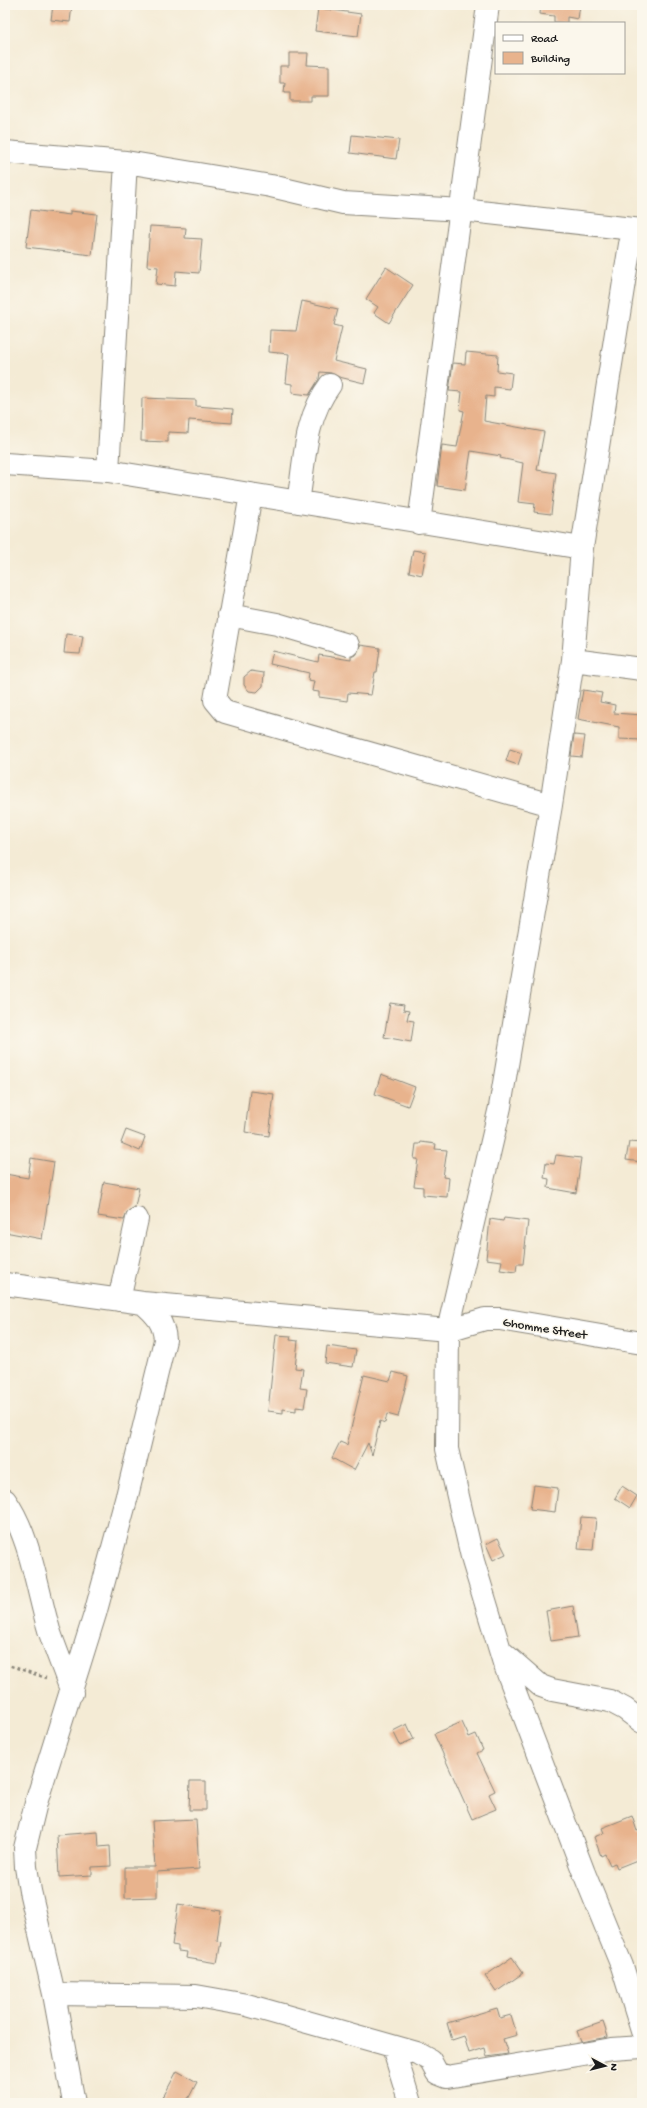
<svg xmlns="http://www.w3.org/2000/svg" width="647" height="2108" viewBox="0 0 647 2108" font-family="'Gochi Hand',sans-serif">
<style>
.building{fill:#e8b38d}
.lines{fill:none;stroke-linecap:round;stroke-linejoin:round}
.minor-casing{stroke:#888478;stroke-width:24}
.path{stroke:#888478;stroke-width:2.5;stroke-dasharray:3 3;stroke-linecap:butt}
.minor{stroke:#fff;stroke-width:22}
.labels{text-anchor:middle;stroke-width:3;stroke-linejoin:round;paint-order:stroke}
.street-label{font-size:13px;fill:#1c1c1c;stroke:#fbf7ec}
</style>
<rect width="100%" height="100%" fill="#fbf7ec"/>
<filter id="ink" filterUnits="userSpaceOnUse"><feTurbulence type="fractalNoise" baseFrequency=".025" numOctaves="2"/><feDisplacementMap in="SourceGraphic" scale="8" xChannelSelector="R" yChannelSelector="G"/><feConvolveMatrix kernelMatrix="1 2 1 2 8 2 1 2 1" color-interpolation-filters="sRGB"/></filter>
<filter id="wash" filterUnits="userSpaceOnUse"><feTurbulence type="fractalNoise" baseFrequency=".012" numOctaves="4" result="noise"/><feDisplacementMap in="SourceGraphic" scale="16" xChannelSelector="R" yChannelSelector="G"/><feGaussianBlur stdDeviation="0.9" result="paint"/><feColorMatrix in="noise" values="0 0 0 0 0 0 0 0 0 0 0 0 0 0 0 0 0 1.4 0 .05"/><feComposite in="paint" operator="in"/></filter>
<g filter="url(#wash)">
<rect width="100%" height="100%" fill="#f4ebd5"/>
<g id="blocks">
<path class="building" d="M53 5H72L70 22 51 20Z
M541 5H580L578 19 567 17V23L554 22V16L540 14Z
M318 8 361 14 358 36 315 31Z
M289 53H308L307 65 329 66V96H311V101H290V93H284L285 83H280V66H289Z
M352 135 399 140 396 159 350 153Z
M31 210 70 215V211L97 214 92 255 26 247Z
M150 226 186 228 185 238 202 239 199 273 176 271 175 286 156 284 158 267 147 266Z
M386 267 413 285 389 323 374 313 378 307 366 299Z
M302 301 338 309 334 325 342 327 334 361 367 369 364 383 339 377 331 373 320 372 319 379 309 395 292 393V384L286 383 289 354 269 352 270 330 296 331Z
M466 352 498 355 497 371 512 373 510 389 494 387V397L486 396 484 421 544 432 537 470 556 473 551 514 534 512 535 504 518 502 523 463 500 458 501 456 471 451 465 490 437 486 442 445 457 447 464 411 460 410 462 392 449 391 453 363 465 364Z
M142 398 196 400V406L233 409 232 423 189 420 188 433 168 432V442L141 441Z
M413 550 426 552 422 575 409 572Z
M66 634 83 636 80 654 64 653Z
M360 645 380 648 377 672H375L371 695 348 693 347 701 319 697V692L312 691 314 681 308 680 309 673 270 664 273 651 318 662 319 655 351 660V657L357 654Z
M251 671 264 673 263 686 257 692 249 691 244 685V677Z
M583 690 602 693 600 702 615 705 614 713 642 715V740L619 739V727L578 719Z
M574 735 585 736 582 757 571 756Z
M510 749 522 753 518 765 506 761Z
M390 1003 404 1005 403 1010 409 1011 407 1020 414 1021 411 1042 384 1037Z
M381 1074 415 1087 408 1106 375 1094Z
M250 1091 274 1094 269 1136 245 1132Z
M126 1130 145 1137 140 1151 121 1143Z
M421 1142 436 1144 435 1149 447 1150 443 1177 449 1178 447 1197 423 1195V1187L414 1186 418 1159H414L416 1144H420Z
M629 1142 642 1143V1162L626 1160Z
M556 1155 581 1158 576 1193 548 1188 549 1179 544 1178 546 1163 554 1164Z
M31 1158 54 1162 42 1239 5 1232V1174L28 1178Z
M104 1182 139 1188 135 1207 128 1211 124 1220 98 1216Z
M504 1218 528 1221 523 1264H517L516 1272 500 1270 502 1261 486 1259 490 1219 503 1221Z
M276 1335 291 1336 290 1340 298 1341 295 1368 303 1369 300 1388 307 1389 304 1408 296 1407V1411L283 1409V1413L268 1411Z
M327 1346 356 1350 353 1367 325 1363Z
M393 1372 408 1376 398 1417 387 1414 385 1423 380 1421 372 1455 368 1443 354 1470 332 1458 340 1442 347 1445 364 1375 390 1381Z
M534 1485 558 1488 555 1512 530 1509Z
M622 1486 637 1496 630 1508 615 1498Z
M581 1517 596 1518 593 1550 578 1549Z
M498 1538 506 1554 493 1560 486 1544Z
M573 1606 578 1637 551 1641 546 1611Z
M462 1722 469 1737 476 1734 483 1750 477 1753 495 1791 489 1794 496 1809 472 1819 434 1734Z
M407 1724 414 1739 400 1745 393 1731Z
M190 1781H206V1810H189Z
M632 1816 637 1831 642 1829V1858L617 1868 615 1863 610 1865 605 1854 601 1856 594 1837 604 1833 602 1828Z
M196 1819 199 1869 157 1872V1897L125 1898V1867H155L152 1821Z
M98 1832 99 1847 110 1846 111 1866 92 1867V1875L59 1877 57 1835Z
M178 1904 221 1911 217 1941 221 1942 217 1963 186 1958 187 1952 178 1951V1946L172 1945Z
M512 1957 523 1973 496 1992 485 1976Z
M497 2008 500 2018 511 2015 517 2035 503 2039 508 2054 487 2057 485 2048 469 2053 464 2036 452 2040 447 2023Z
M603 2022 608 2037 581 2042 577 2031Z
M177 2071 197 2082 186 2103H160Z"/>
</g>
</g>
<g filter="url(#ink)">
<use href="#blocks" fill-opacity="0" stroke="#888478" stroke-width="1"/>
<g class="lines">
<defs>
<path id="minor" d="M5 152 126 162 271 186 343 203 462 210 642 230
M642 232 637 234 630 244 582 548 573 660 551 805 500 1107 448 1330 447 1449 473 1561 504 1663 584 1873 622 1966 642 2031
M5 464 108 471 582 548
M108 471 126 162
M251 494 215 700 225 712 551 805
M298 502C305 462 304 419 330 385
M419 523 488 5
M229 615 277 624 348 645
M573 660 642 669
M5 1284 143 1303 448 1330 485 1319H500L642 1343
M119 1300 137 1219
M5 1500C30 1534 37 1590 49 1630 56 1651 65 1672 72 1693
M502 1652 541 1686 552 1690 610 1701 625 1709 642 1722
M54 1994 196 1996 247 2005 417 2053 430 2060 437 2073 447 2077 612 2049 642 2047
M393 2047 410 2103
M74 2103 54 1994 30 1891 26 1867 25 1848 36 1803 95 1614 127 1496 165 1340C164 1323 156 1314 143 1303"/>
</defs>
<use href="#minor" class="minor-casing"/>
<path class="path" d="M5 1664 46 1678"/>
<use href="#minor" class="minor"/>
</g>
</g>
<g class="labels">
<g class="street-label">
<text transform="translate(545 1327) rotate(9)" y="5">Ghomme Street</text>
</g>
</g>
<rect width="647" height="2108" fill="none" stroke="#fbf7ec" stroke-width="20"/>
<rect x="495" y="22" width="130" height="52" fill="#fbf7ec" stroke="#a29f99"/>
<rect x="503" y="35" width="20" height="6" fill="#ffffff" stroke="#a29f99"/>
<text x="531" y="42" font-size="12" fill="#1c1c1c">Road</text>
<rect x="503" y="52" width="20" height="12" fill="#e8b38d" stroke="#a29f99"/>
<text x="531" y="62" font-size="12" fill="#1c1c1c">Building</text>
<g transform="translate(605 2066) rotate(97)" stroke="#fbf7ec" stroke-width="3" paint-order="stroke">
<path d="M0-3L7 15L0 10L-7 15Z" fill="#1c1c1c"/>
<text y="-6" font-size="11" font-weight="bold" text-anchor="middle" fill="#1c1c1c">N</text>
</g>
</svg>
